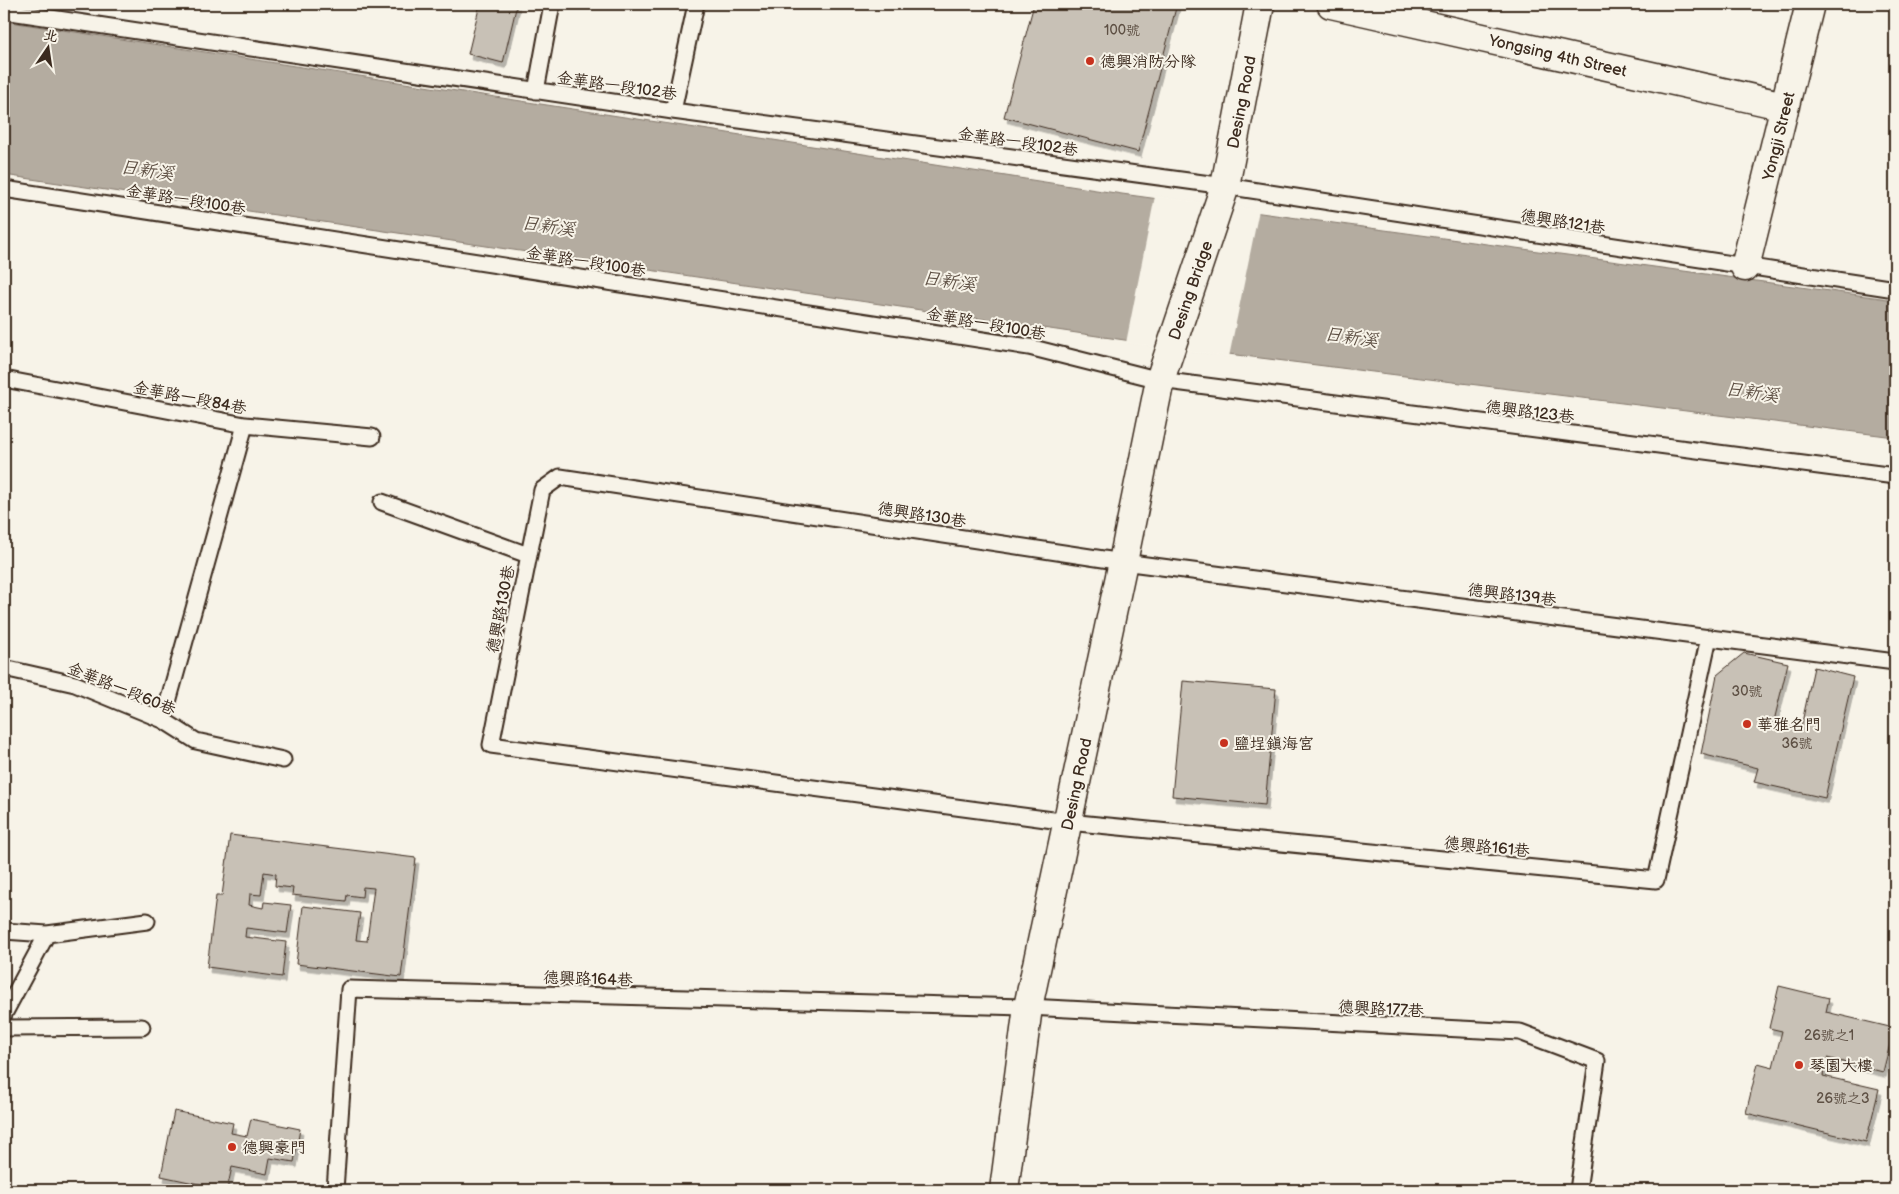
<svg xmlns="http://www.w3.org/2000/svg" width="1899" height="1194" viewBox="0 0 1899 1194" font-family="'Balsamiq Sans','LXGW WenKai TC',sans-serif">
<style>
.water{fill:#b4aca0;stroke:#84786c}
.pier{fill:#f7f3e8}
.building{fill:#c8c1b6;stroke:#3b2a1e;filter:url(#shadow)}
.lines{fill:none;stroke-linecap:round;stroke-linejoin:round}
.lane-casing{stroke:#3b2a1e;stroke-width:19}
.street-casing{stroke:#3b2a1e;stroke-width:31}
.lane{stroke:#f7f3e8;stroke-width:15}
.street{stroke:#f7f3e8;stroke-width:28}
.poi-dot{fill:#c8321e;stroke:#f7f3e8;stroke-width:2}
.labels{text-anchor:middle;stroke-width:4;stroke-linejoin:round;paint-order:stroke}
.number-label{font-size:14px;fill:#5e5044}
.street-label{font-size:16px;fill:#3b2a1e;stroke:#f7f3e8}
.poi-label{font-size:16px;fill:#3b2a1e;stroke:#f7f3e8;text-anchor:start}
.water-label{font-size:18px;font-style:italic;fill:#5f5145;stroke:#f7f3e8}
</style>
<defs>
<filter id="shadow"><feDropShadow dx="3" dy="5.5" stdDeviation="0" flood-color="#0004"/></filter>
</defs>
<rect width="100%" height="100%" fill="#f7f3e8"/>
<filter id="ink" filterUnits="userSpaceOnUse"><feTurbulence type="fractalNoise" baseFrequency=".02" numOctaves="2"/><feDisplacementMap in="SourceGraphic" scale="10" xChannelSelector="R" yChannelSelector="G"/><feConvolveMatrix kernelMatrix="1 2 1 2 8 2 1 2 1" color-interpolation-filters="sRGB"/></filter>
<g filter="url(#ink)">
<path class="water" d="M4 21 1122 194 1895 300V437L1172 347 4 175Z"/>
<path class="pier" d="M1155 196 1259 210 1229 357 1126 343Z"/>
<path class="building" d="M480 4H517L503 63 468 54Z
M1034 4H1177L1138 152 1004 117Z
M1744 653 1788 663 1774 721 1801 727 1814 667 1853 677 1825 798 1754 782 1758 768 1701 754 1717 675Z
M1183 681 1276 689 1265 805 1172 796Z
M230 835 416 858 401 977 296 964 303 906 360 913 356 940 367 941 374 888 363 887 362 897 347 895 346 901 292 895 293 888 275 886 276 874 264 872 261 895 250 894 249 905 263 908 264 902 291 905 287 933 246 928 245 937 286 942 282 977 207 967 216 896H222Z
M1779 986 1829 998 1826 1012 1894 1028 1883 1072 1827 1058 1823 1076 1879 1089 1866 1142 1746 1113 1758 1063 1773 1067 1782 1031 1769 1028Z
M174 1111 233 1123 231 1133 247 1136 251 1119 300 1129 294 1162 270 1158 267 1174 232 1167 227 1190 161 1176Z"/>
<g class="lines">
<defs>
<path id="lane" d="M4 11 673 111 1225 186 1895 289
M536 91 552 4
M673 111 696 4
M4 189 1029 347 1160 380 1895 476
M4 379 245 425 372 437
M382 502 528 555
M1709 637 1656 880 1068 822 491 745 542 490 560 477 1123 562 1895 662
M4 668 75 684 163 720 196 741 283 760
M163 720 245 425
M4 931 47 934 147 921
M4 1014 47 934
M4 1028 142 1027
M335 1190 349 989 1028 1007 1520 1032 1597 1061 1578 1190"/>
<path id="street" d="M1331 4 1785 106
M1745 267 1810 4
M1004 1190 1028 1007 1123 562 1160 380 1225 186 1260 4"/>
</defs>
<use href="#lane" class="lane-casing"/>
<use href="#street" class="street-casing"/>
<use href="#lane" class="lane"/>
<use href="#street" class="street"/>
</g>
</g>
<g class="poi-dot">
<circle cx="1090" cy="61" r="5"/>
<circle cx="1747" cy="724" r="5"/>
<circle cx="1224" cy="743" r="5"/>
<circle cx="1799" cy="1065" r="5"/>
<circle cx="232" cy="1147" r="5"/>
</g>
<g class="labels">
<g class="number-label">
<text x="1122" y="35">100號</text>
<text x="1747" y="696">30號</text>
<text x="1797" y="748">36號</text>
<text x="1829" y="1040">26號之1</text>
<text x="1843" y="1103">26號之3</text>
</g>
<g class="street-label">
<text transform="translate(1558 55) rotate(13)" y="6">Yongsing 4th Street</text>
<text transform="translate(617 85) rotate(8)" y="6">金華路一段102巷</text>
<text transform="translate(1241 102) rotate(-79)" y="6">Desing Road</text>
<text transform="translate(1778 136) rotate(-76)" y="6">Yongji Street</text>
<text transform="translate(1018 141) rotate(8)" y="6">金華路一段102巷</text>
<text transform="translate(186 199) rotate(9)" y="6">金華路一段100巷</text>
<text transform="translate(1563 221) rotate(9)" y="6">德興路121巷</text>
<text transform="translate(586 261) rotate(9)" y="6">金華路一段100巷</text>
<text transform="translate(1190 290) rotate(-71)" y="6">Desing Bridge</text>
<text transform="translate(986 323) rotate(10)" y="6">金華路一段100巷</text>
<text transform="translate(190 397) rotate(11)" y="6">金華路一段84巷</text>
<text transform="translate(1530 411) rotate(7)" y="6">德興路123巷</text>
<text transform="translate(922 514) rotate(9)" y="6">德興路130巷</text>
<text transform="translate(1512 594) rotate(7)" y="6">德興路139巷</text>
<text transform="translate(500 609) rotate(-79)" y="6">德興路130巷</text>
<text transform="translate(122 688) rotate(22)" y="6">金華路一段60巷</text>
<text transform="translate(1076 784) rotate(-78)" y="6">Desing Road</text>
<text transform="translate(1487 846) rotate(6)" y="6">德興路161巷</text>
<text transform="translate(588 978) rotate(2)" y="6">德興路164巷</text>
<text transform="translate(1381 1008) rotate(3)" y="6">德興路177巷</text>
</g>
<g class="poi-label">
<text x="1100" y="67">德興消防分隊</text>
<text x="1757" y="730">華雅名門</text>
<text x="1234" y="749">鹽埕鎮海宮</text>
<text x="1809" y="1071">琴園大樓</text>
<text x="242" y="1153">德興豪門</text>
</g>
<g class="water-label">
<text transform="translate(147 170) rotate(8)" y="6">日新溪</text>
<text transform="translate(548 226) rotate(8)" y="6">日新溪</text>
<text transform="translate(949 281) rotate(8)" y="6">日新溪</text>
<text transform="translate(1351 337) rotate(8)" y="6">日新溪</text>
<text transform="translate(1752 392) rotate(8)" y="6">日新溪</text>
</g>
</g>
<rect width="1899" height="1194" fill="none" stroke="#f7f3e8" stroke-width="20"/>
<rect x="10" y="10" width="1879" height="1174" fill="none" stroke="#3b2a1e" stroke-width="2" filter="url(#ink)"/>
<g transform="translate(48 48) rotate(13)" stroke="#f7f3e8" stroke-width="4" paint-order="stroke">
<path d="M0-4L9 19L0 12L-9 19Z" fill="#3b2a1e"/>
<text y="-8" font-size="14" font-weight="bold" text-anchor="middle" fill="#3b2a1e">北</text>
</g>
</svg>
